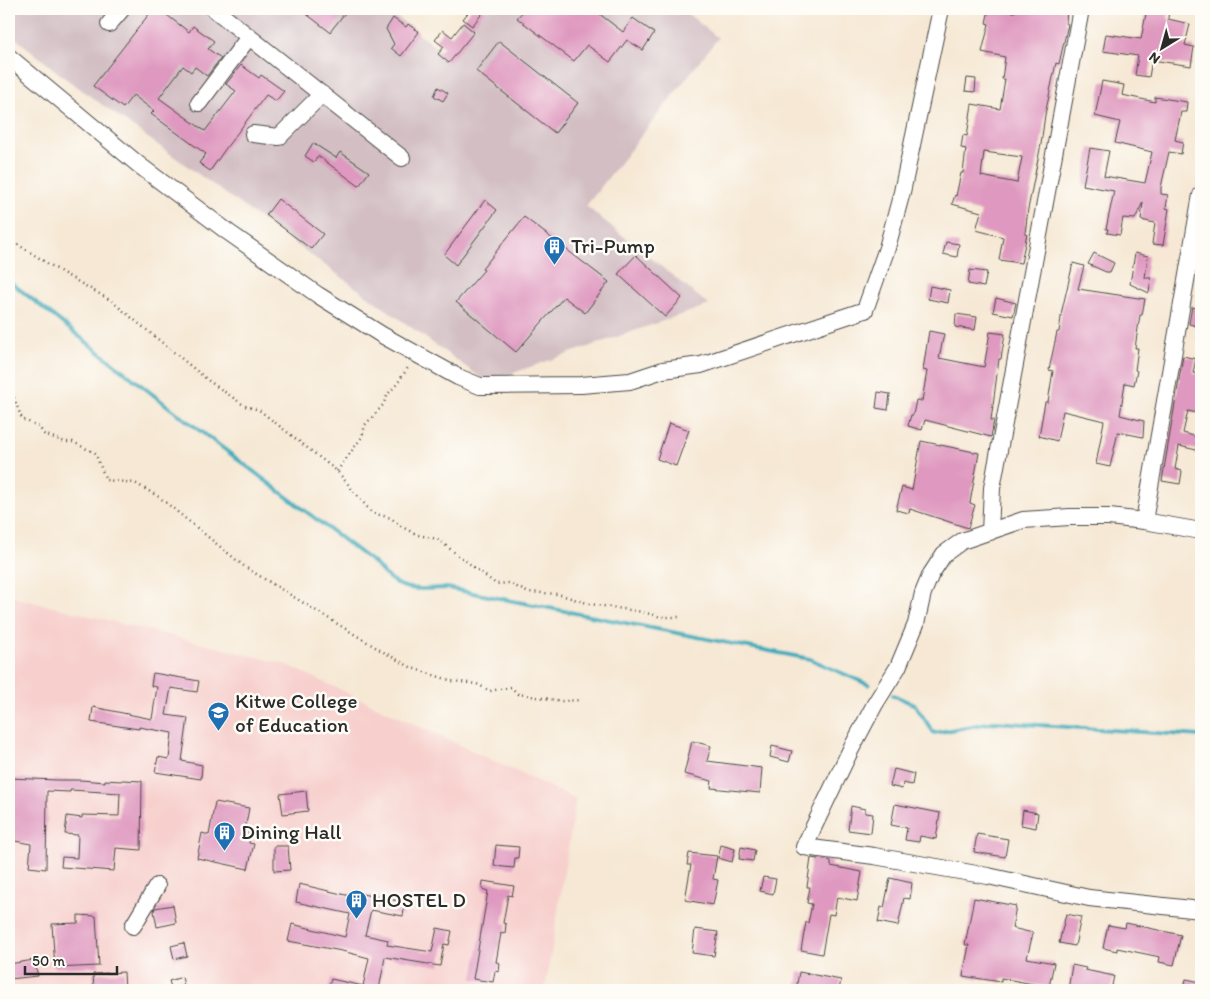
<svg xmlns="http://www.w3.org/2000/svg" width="1210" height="999" viewBox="0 0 1210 999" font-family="Itim,sans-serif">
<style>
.built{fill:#f7d0cd}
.industrial{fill:#d2bec3}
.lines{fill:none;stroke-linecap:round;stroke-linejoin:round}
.stream{stroke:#3dabbc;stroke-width:4}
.building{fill:#df98bf;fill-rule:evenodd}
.minor-casing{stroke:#494744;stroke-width:18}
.path{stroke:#494744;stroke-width:2.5;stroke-dasharray:1 4;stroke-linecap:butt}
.minor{stroke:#fff;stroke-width:16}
.labels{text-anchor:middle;stroke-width:5;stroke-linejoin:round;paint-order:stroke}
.poi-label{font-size:21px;fill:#2b2b2b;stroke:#fdfcf7;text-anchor:start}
</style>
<rect width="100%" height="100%" fill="#fdfcf7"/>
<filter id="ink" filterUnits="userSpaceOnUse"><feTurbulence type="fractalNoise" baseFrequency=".02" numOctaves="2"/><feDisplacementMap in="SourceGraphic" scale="10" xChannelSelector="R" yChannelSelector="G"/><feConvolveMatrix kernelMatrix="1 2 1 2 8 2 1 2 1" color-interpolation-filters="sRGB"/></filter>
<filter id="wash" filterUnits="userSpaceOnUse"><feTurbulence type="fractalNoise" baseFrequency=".0096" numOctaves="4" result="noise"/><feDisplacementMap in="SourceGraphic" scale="20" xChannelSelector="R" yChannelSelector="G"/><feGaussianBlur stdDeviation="1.12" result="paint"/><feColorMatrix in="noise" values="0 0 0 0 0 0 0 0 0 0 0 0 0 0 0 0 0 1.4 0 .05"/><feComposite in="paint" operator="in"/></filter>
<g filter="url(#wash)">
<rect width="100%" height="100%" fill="#f6e8d4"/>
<path class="built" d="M9 596 285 664 576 799 545 990H9Z"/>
<path class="industrial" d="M9 9H387L440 51 471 9H682L718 38 586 206 709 305 487 382 65 78 9 33Z"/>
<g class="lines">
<path class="stream" d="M9 281 165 404 375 564C400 594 412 589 447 588L810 659 869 685
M893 695 915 705 934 733 994 722 1201 736"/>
</g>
<g id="blocks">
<path class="building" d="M153 9H159L189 32 193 26 214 41 208 49 221 58 207 76 195 67 191 72 183 66 159 98 205 131 236 91 226 84 241 65 259 78 261 75 284 91 276 101 266 95 226 148 210 171 199 163 206 154 151 114 154 111 133 95 123 108 93 86Z
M300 9H348L330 32Z
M471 9H486L472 26 463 19Z
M525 9H593L623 32 633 18 654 33 643 50 627 40 610 62 587 45 574 61 517 18Z
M989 9 1015 12V9H1067L1066 23 1068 24 1059 64 1056 63 1045 115 1041 144 1028 209 1025 234H1027L1021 263 999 260 1003 237 976 230 981 212 952 204 955 195 956 196 961 173H963L966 149 961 148 963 135 967 136 972 104 1000 109 1005 79H1002L1005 57 982 52 989 24 986 23ZM984 152 1022 157 1017 183 981 176Z
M1147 9H1169L1168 19 1190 24 1185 45 1194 47 1191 66 1152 60 1149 77 1135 75 1138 56 1103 51 1106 34 1141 39Z
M393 18 406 27 408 24 419 32 401 56 391 48 394 44 386 29Z
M463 23 474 32 449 63 438 54 444 47 435 40 443 30 452 37Z
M499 41 578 103 555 133 476 71Z
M967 78 976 79 975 92 965 91Z
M1102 81 1124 85 1122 95 1155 102V97L1187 102 1186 112H1181L1175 140 1183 142 1181 154 1169 152 1161 187V194L1168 195 1166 208 1169 209 1163 245 1152 244 1155 223 1141 220 1143 202 1135 219 1123 218 1120 235 1107 233 1108 229H1106L1114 191 1083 185 1090 148 1109 151 1104 176 1145 183 1152 152 1115 143 1120 122 1095 116Z
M438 87 448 93 443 101 434 96Z
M313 143 336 158 340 152 369 172 359 186 318 156 314 162 305 156Z
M278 199 323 234 311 249 266 215Z
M485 200 497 210 456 265 444 255Z
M524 217 609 282 585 313 564 297 516 352 456 302 484 270 482 269Z
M946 242 959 244 957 257 943 254Z
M1094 253 1114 263 1110 272H1106L1088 264Z
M1135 253 1148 256 1145 278H1151L1149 293 1130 284Z
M636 255 682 298 665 317 618 274Z
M1073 263 1084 266 1078 289 1145 299 1142 315H1140L1135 348H1138L1135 370 1137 371 1134 385 1125 383 1120 415 1144 421 1143 437 1118 432 1110 467 1096 464 1104 421 1063 411 1057 441 1039 436 1045 402H1048L1053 371 1049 370 1057 332H1059L1062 310Z
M970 270 987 272 984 287 968 284Z
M930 286 950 290 948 303 928 299Z
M996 298 1016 303 1013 316 993 312Z
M1192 307 1201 309V327L1189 324Z
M956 314 977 317 975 330 955 327Z
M929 331 944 334 939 358 984 367 990 332 1005 334 1001 359H999L991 420H994L991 437 925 420 922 430 908 426 911 415H913L916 400 922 401 927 371 923 370Z
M1183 356 1196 359 1193 373 1201 374V414L1188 411 1183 433 1201 438V451L1179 446 1175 469 1182 471 1180 484 1162 481Z
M878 392 890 394 888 410 876 408Z
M669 423 689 430 676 466 657 459Z
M921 441 979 453 970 503 975 505 968 528 910 509 909 513 896 510 902 487 912 490Z
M153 673 199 681 197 692 171 688 166 715 188 718 182 761 202 765 201 779 155 772 158 757 169 759 172 733 139 727V729L91 722 93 707 152 719 157 687 151 686Z
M692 741 711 746 707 761 762 768 760 793 711 788 712 781 684 774Z
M772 746 792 751 789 762 770 757Z
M894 769 914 774 912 785 903 783 902 789 890 786Z
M9 778 57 780H81L105 782V780L121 781 122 780 142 781 141 850 116 848 114 871 61 867 62 857 77 858 78 835 65 834 67 816 82 818V815L119 816 120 793 70 790V792L47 791 46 869 29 867 31 844 9 840Z
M306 791 308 811 283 814 280 794Z
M215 802 249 808 245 830 249 831V843L254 844 248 869 197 858 202 833 209 835Z
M895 804 940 813 936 839 920 836 919 842 905 840 907 828 891 825Z
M851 806 865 809V813L873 814 871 833 848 830Z
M1023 810 1038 813 1036 828 1021 825Z
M977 834 1008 839 1005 857 974 852Z
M496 845 519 847 518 858H515L514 868 494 866Z
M721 845 735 849 732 862 718 858Z
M274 846H288L290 870 274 871Z
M741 847 755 850 753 861 739 859Z
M689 853 717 856 713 879 718 880 713 905 685 900 691 865H687Z
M811 858 831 861V866L862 872 857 901 837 897 834 915 829 914 822 954 801 950 806 922 808 923 812 904 807 903 810 887H807Z
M763 877 776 879 773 894 760 891Z
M890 878 912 883 910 899 904 898 898 926 878 922 881 907 884 908Z
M483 881 514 886 512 896 508 895 503 923 506 924 505 934 501 933 496 962 500 963 499 972 495 971 493 982 473 979 488 891 482 889Z
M299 884 350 896 351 892 405 902 403 916 371 910 365 935 388 940 387 945 432 952 437 928 452 931 449 945 444 944 440 966 385 957 379 990H328L331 979 363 986 369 958 342 951 288 941 292 924 345 937 350 914 296 902Z
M974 898 1016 906 1012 928 1033 933 1027 958 1054 963 1049 987 1001 978V982L963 976 969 945H965Z
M173 905 176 923 157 927 154 911 155 908Z
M1066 914 1081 917 1075 946 1059 943Z
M78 915 96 916 99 966 55 968 52 924 78 923Z
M1126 923 1181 935 1174 965 1159 962 1160 957 1117 948V951L1103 948 1108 925 1125 928Z
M695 929 718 932 714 956 692 953Z
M184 943 187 956 174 959 171 946Z
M34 960 38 976 9 979V964Z
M1072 965 1086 968 1085 970 1114 976 1111 990H1068Z
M124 972 125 990H94L93 974Z
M799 972 841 980 839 990H796Z
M182 977 185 990H172L169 981Z
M1186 979 1201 982V990H1184Z"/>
</g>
</g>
<g filter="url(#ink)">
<use href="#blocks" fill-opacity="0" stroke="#494744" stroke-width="1"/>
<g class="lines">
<defs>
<path id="minor" d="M214 9 402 158
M109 24 122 9
M9 57 139 165 228 232 318 295 382 335 458 377 480 386 581 385 630 381 663 370 701 365 865 310 887 248 902 192 941 9
M199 103 249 37
M253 134 279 137 322 94
M1144 521 1201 195
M1201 531 1144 521 1109 517H1070L1023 520 962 541 944 554 931 574 923 593 916 624 898 667 875 704 850 751 804 847 874 856 988 876 1089 898 1201 910
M990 532 992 488 1081 9
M133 926 157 886"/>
</defs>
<use href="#minor" class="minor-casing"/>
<path class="path" d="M9 239 63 273 110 300 209 381 245 406 259 410 337 471 372 513 391 518 402 527 418 535 437 539 496 584 509 583 527 592 558 594 590 604 643 612 661 617H679
M9 390H11L22 419 39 427 44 434 65 442H73L95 453 106 480 135 483 159 497 245 567 380 650 412 668 452 681 477 684 490 691 511 687 518 694 562 701 580 700
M337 471 362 437 365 425 383 405 388 394 397 384 409 366"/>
<use href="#minor" class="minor"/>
</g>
</g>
<defs>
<symbol id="building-pin" viewBox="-11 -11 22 30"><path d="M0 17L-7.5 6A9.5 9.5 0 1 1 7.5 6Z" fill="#1f6fb2" stroke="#fdfcf7"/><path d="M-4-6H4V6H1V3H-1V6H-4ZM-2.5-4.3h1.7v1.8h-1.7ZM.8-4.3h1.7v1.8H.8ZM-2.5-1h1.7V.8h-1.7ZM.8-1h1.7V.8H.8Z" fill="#fff"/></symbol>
<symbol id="university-pin" viewBox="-11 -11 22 30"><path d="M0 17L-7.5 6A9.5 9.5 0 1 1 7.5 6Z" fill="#1f6fb2" stroke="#fdfcf7"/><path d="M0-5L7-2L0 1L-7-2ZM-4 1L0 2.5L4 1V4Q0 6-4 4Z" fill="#fff"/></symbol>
</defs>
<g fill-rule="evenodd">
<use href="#building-pin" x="542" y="234" width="25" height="34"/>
<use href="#university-pin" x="206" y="700" width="25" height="34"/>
<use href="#building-pin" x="212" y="820" width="25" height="34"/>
<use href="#building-pin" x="344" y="888" width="25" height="34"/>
</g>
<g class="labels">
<g class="poi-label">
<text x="571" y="253">Tri-Pump</text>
<text x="235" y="708">Kitwe College<tspan x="235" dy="24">of Education</tspan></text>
<text x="241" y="839">Dining Hall</text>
<text x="372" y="907">HOSTEL D</text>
</g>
</g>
<rect width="1210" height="999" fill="none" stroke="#fdfcf7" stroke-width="30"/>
<g transform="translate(1162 48) rotate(217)" stroke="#fdfcf7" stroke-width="4" paint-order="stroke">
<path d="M0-4L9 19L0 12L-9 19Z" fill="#2b2b2b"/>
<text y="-8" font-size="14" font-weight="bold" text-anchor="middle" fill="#2b2b2b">N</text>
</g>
<path d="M25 966v8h92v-8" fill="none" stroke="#2b2b2b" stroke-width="2.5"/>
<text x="32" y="966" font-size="15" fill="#2b2b2b" stroke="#fdfcf7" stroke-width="4" paint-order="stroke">50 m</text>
</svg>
